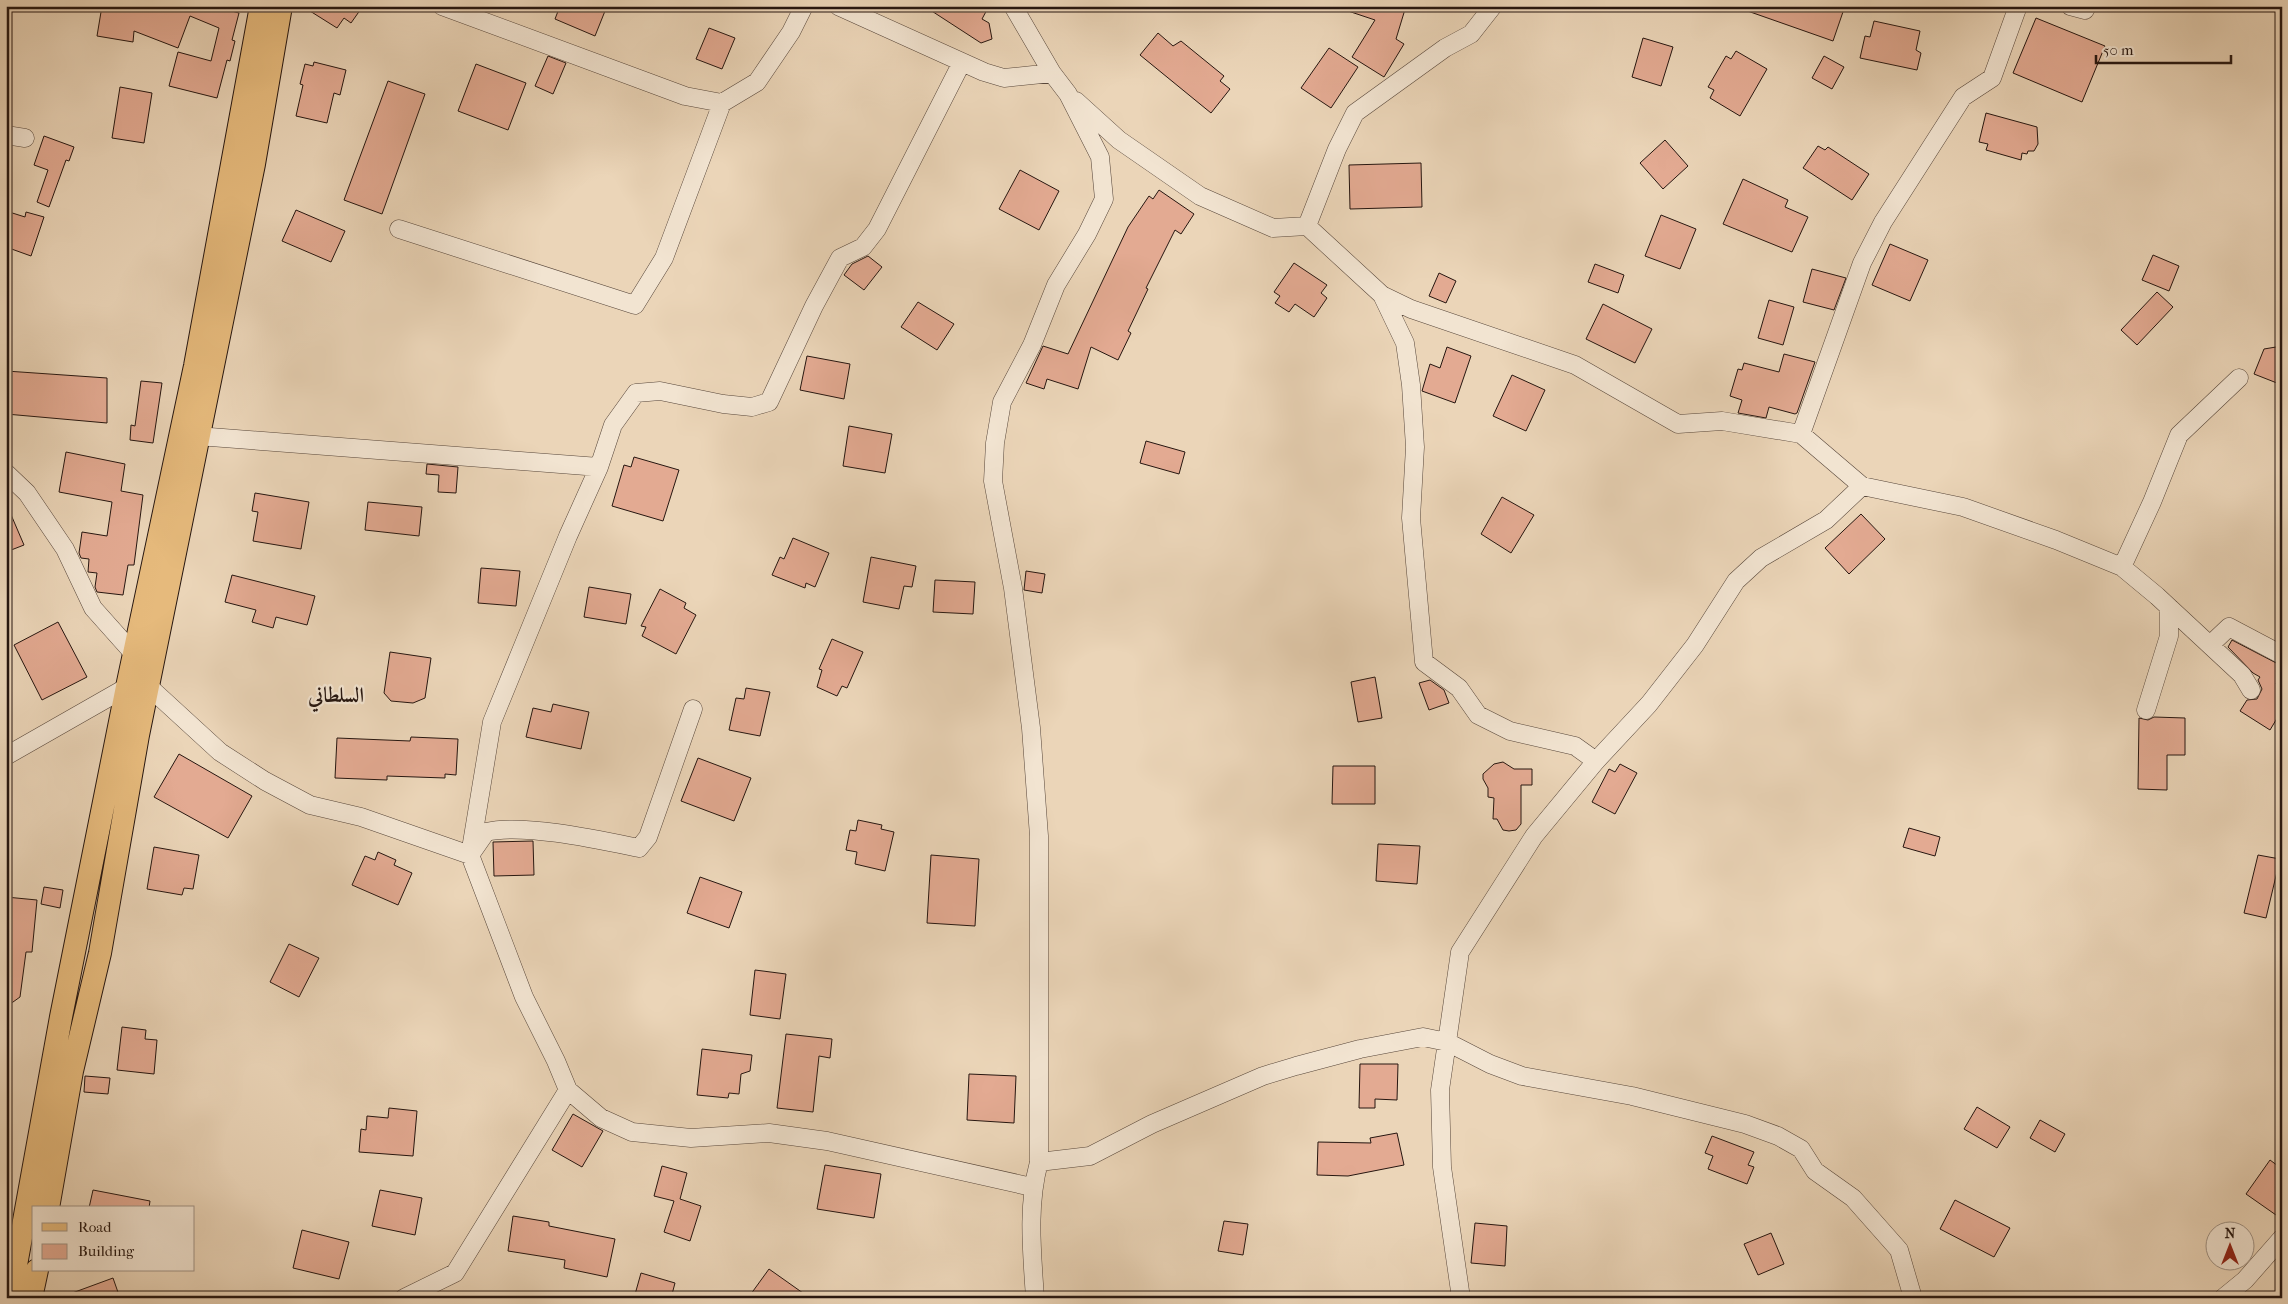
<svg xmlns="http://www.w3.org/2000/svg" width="2288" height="1304" viewBox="0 0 2288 1304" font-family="'IM FELL French Canon',Amiri,serif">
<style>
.building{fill:#e3aa92;stroke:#261610}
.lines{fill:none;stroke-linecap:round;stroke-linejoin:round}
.minor-casing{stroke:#57463a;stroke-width:19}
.major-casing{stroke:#261610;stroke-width:24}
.minor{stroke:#f2e4d1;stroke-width:18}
.major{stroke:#e6ba7c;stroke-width:22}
.labels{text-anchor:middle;stroke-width:4.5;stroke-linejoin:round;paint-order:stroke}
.district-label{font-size:21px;font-weight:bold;fill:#261610;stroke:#f2e4d1}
</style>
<rect width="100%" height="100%" fill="#ebd5b8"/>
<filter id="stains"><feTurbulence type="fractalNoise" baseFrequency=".004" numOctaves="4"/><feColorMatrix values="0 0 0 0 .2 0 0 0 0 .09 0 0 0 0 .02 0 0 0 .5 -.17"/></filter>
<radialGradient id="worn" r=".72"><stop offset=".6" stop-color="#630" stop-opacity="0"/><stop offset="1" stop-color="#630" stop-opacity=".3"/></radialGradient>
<path class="building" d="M102 6H213L239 13 232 40 235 41 230 61 227 60 217 98 169 86 178 52 211 61 219 28 190 16 178 48 134 31 133 42 97 36Z
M302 6H363L351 23 344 18 337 28Z
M560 6H607L595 36 555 19Z
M924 6H989L982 19 989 23 992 39 981 43Z
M1342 6H1406L1396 39 1404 44 1384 77 1352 57 1375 20 1342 9Z
M1740 6H1845L1833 41 1739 8Z
M2036 18 2105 46 2082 102 2013 73Z
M1874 21 1920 31 1916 50 1921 53 1917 70 1860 58 1865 36 1870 37Z
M709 28 735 38 722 69 696 59Z
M1158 33 1173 46 1181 41 1224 76 1220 81 1230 89 1211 113 1140 55Z
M1643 38 1673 47 1661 86 1632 77Z
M1329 48 1358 67 1331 108 1301 88Z
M1736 51 1767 69 1740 116 1710 98 1714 90 1708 87 1726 56 1731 59Z
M548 56 566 63 553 94 535 86Z
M1824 56 1844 67 1832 89 1812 78Z
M314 62 346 70 340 95 334 93 327 123 296 116 303 85 300 84 305 64 313 66Z
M476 64 526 83 508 130 458 111Z
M388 81 425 94 382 214 344 200Z
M120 87 152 93 144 143 112 138Z
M1986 113 2037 127 2038 144 2034 151H2028L2027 154 2022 153 2021 160 1986 150 1988 144 1979 142Z
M44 136 74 147 69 161 66 160 49 207 37 202 48 170 34 165Z
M1665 140 1688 166 1663 189 1640 163Z
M1818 146 1825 150 1828 147 1869 174 1852 200 1803 168Z
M1421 163 1422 207 1350 209 1349 165Z
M1020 170 1059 191 1039 230 999 209Z
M1743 179 1788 200 1785 207 1808 217 1792 252 1723 224Z
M1159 190 1194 214 1181 234 1175 230 1146 288 1148 289 1128 331 1131 333 1118 360 1091 347 1078 389 1047 379 1044 389 1026 383 1043 346 1068 354 1128 227 1149 196 1153 199Z
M296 210 345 231 331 262 282 241Z
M6 211 25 217 26 212 44 217 31 256 6 247Z
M1661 215 1696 229 1680 269 1645 256Z
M1890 244 1928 260 1910 301 1872 285Z
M2153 255 2179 266 2169 291 2142 280Z
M868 256 882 267 864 290 844 275 852 264Z
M1294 263 1327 285 1321 293 1327 298 1314 317 1295 304 1289 312 1275 303 1280 296 1274 292Z
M1595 264 1624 275 1618 293 1588 282Z
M1812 269 1846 278 1834 310 1803 302Z
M1439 273 1456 281 1446 303 1429 296Z
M2157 292 2173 307 2137 345 2121 330Z
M1769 300 1794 307 1783 345 1758 338Z
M918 302 954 324 937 350 901 327Z
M1603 304 1652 329 1635 363 1586 339Z
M2282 346V385L2254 374 2264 349Z
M1447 347 1471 356 1455 403 1422 391 1430 364 1440 368Z
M1784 354 1815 362 1797 413 1795 414 1769 407 1766 418 1738 413 1742 400 1730 396 1738 369 1742 370 1744 363 1779 372Z
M807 356 850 364 844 399 800 390Z
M6 371 107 378V423L6 414Z
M1512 375 1545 390 1526 431 1493 416Z
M141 381 162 383 153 443 130 440 131 425 135 426Z
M849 426 892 434 885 473 843 466Z
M1146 441 1185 452 1179 474 1140 463Z
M66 452 125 464 121 491 143 495 134 565H128L123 595 97 592 95 587 97 573 88 572 89 559 81 558 79 553 82 532 107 536 112 502 59 492Z
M634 457 679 470 663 521 612 506 624 465 631 467Z
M427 464 458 467 456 493 438 492 439 475 426 474Z
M255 493 309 502 301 549 253 541 258 512 252 511Z
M1502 497 1534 515 1511 553 1481 534Z
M368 502 422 507 419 536 365 530Z
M6 503 24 545 6 552Z
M1861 514 1885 539 1849 574 1825 548Z
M793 538 829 553 815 587 806 583 805 588 772 575 780 557 784 559Z
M871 557 916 566 912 587 904 586 899 609 863 602Z
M481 568 520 571 516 606 478 603Z
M1026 571 1045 574 1042 593 1024 590Z
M232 575 315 596 307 625 276 617 273 628 252 622 256 610 225 602Z
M935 580 975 582 973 614 933 612Z
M589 587 631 594 626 624 584 617Z
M660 589 686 603 684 608 696 615 676 654 642 636 646 627 641 626Z
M58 622 87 677 42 700 14 645Z
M832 639 863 652 847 688 842 686 837 696 817 687 822 670 819 669Z
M2232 640 2282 666V674L2276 684 2282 688V710L2270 730 2240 711 2247 700 2257 699 2262 689 2258 680 2260 677 2253 673 2228 647Z
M390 652 431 658 425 698 413 703 391 701 384 693Z
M1375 677 1382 718 1358 722 1351 682Z
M1430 680 1444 690 1449 703 1429 710 1419 683Z
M746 688 770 692 760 736 729 730 736 698 744 699Z
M553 704 589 712 581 749 526 737 533 708 551 712Z
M2154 717 2185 718V755H2167V790L2138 789 2139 718 2148 720Z
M411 737 458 739 456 775 445 774V778L387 776V780L335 778 337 738 410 741Z
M179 754 252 796 228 838 154 797Z
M698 758 751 778 734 821 681 801Z
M1503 762 1514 769H1532V785H1521V824L1516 830 1509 831 1503 830 1497 819H1493L1494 798 1488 797V788L1483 779V774L1494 764Z
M1620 764 1637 773 1615 814 1592 802 1609 769 1615 772Z
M1333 766H1375V804H1332Z
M858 820 882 825 881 829 894 832 885 871 855 864 857 852 846 850 850 830 856 831Z
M1909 828 1940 837 1935 856 1903 847Z
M533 841 534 875 494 876 493 842Z
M1378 844 1420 846 1417 884 1376 881Z
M154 847 199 855 193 889 184 888 182 895 147 889Z
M378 852 396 860 394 865 412 873 398 905 352 885 365 856 375 860Z
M931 855 979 859 975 926 927 923Z
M2258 855 2280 859 2266 918 2244 913Z
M700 877 742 892 729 928 687 913Z
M44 887 63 890 60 908 41 904Z
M6 897 37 900 32 952H26L20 997 6 1007Z
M289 944 319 958 299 997 270 982Z
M755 970 786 974 780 1019 750 1015Z
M122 1027 146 1030 145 1039 157 1040 154 1074 117 1070Z
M786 1034 832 1039 830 1058 819 1056 813 1112 777 1108Z
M702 1049 752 1055 750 1071 741 1074 739 1094 729 1093 728 1098 697 1095Z
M1360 1064H1398L1397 1100 1375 1099V1108H1359Z
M969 1074 1016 1076 1014 1123 967 1120Z
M85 1076 110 1078 108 1094 84 1092Z
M1977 1107 2010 1127 1997 1148 1964 1129Z
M389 1108 417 1111 413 1156 359 1152 361 1129 366 1130 367 1116 388 1118Z
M573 1114 603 1131 582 1167 552 1150Z
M2040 1120 2065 1134 2055 1152 2030 1138Z
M1397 1133 1404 1165 1348 1176 1317 1175 1318 1142 1371 1143 1370 1138Z
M1712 1136 1754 1152 1748 1165 1754 1167 1747 1184 1708 1169 1713 1156 1705 1153Z
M2270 1160 2282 1169V1207L2276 1215 2246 1194Z
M825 1165 881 1174 874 1218 817 1209Z
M662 1166 687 1173 680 1199 701 1206 690 1241 664 1232 674 1201 654 1196Z
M93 1190 150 1201 149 1208H89Z
M380 1190 422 1198 415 1235 372 1226Z
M1955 1200 2010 1228 1994 1257 1940 1229Z
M513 1216 549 1222V1226L615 1239 607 1277 564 1268 565 1260 508 1251Z
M1224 1221 1248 1224 1243 1255 1218 1251Z
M1475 1223 1507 1226 1505 1266 1471 1263Z
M302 1230 349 1242 339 1279 293 1268Z
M1771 1233 1784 1264 1758 1275 1744 1244Z
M769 1269 810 1298H748Z
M641 1273 675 1283 671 1298H634Z
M113 1278 120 1298H64V1296Z"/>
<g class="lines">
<defs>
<path id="minor" d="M442 6 685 96 722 103 757 82 791 32 804 6
M838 6 984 72 1004 78 1052 73
M1013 6 1052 73 1068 94 1100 157 1104 199 1087 234 1056 285 1032 345 1002 402 995 443 993 481 1013 588 1031 728 1039 836V1162C1027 1206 1032 1252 1035 1298
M1493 6 1471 34 1445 48 1355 113 1337 149 1307 226 1382 295 1411 309 1575 365 1678 424 1722 421 1801 434 1862 263 1883 222 1963 97 1992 78 2018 6
M2070 6 2085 10 2087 6
M1076 101 1119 140 1200 196 1273 228 1307 226
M6 135 25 138
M399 229 635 305 664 258 722 103
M1382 295 1405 343 1411 385 1415 447 1411 518 1424 662 1459 688 1478 715 1510 731 1575 746 1596 761 1649 704 1695 645 1736 581 1761 558 1826 520 1862 486 1801 434
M197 436 599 467
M6 473 27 493 65 549 93 608 134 654
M1862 486 1963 507 2056 540 2122 567 2152 502 2179 435 2239 378
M2122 567 2157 596 2242 675 2251 690
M2210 645 2229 627 2282 655
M148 686 220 752 265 781 310 805 361 817 470 855 492 722 568 536 599 467 613 425 636 393 660 391 723 404 752 407 769 402 814 306 840 258 863 247 877 229 962 62
M693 709 648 837 639 848C600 840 523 823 486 832L470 855 524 997 556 1061 568 1090 601 1118 632 1132 691 1138 769 1133 827 1141 1032 1187
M2146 710 2169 636V607
M6 756 127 687
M1596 761 1534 836 1460 952 1447 1042 1490 1064 1522 1076 1632 1096 1745 1124 1778 1136 1801 1149 1815 1171 1853 1198 1899 1250 1913 1298
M1039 1162 1090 1156 1152 1124 1263 1076 1296 1066 1360 1049 1423 1037 1447 1042 1440 1090 1442 1167 1461 1298
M404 1298 455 1273 568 1090
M2223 1298 2245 1280 2282 1238"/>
<path id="major" d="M48 1208 72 1071 100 953 138 735 254 164 281 6
M10 1298 61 1017 127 687 195 366 261 6
M31 1298 37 1270"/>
</defs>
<use href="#minor" class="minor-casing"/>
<use href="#major" class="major-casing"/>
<use href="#minor" class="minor"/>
<use href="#major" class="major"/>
</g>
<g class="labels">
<g class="district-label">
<text x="336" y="702">السلطاني</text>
</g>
</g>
<rect width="2288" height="1304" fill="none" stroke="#ebd5b8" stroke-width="25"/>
<rect x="8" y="8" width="2273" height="1289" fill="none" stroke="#261610" stroke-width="2.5"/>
<rect x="12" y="12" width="2263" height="1279" fill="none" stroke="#261610"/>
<rect x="32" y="1206" width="162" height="65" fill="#f2e4d1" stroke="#a09284"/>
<rect x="42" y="1223" width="25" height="8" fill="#e6ba7c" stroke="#a09284"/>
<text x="78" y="1232" font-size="15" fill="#261610">Road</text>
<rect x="42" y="1244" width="25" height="15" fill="#e3aa92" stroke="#a09284"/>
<text x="78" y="1256" font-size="15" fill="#261610">Building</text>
<g transform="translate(2230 1246)"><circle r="24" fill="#f2e4d1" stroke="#a09284"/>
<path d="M0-4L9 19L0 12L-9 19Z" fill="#8f2418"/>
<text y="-8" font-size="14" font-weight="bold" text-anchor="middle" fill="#261610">N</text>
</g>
<path d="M2096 55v8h135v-8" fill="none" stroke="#261610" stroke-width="2.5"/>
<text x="2103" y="55" font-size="15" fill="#261610" stroke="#f2e4d1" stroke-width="4" paint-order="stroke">50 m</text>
<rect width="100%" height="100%" filter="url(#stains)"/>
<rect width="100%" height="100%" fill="url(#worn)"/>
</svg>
